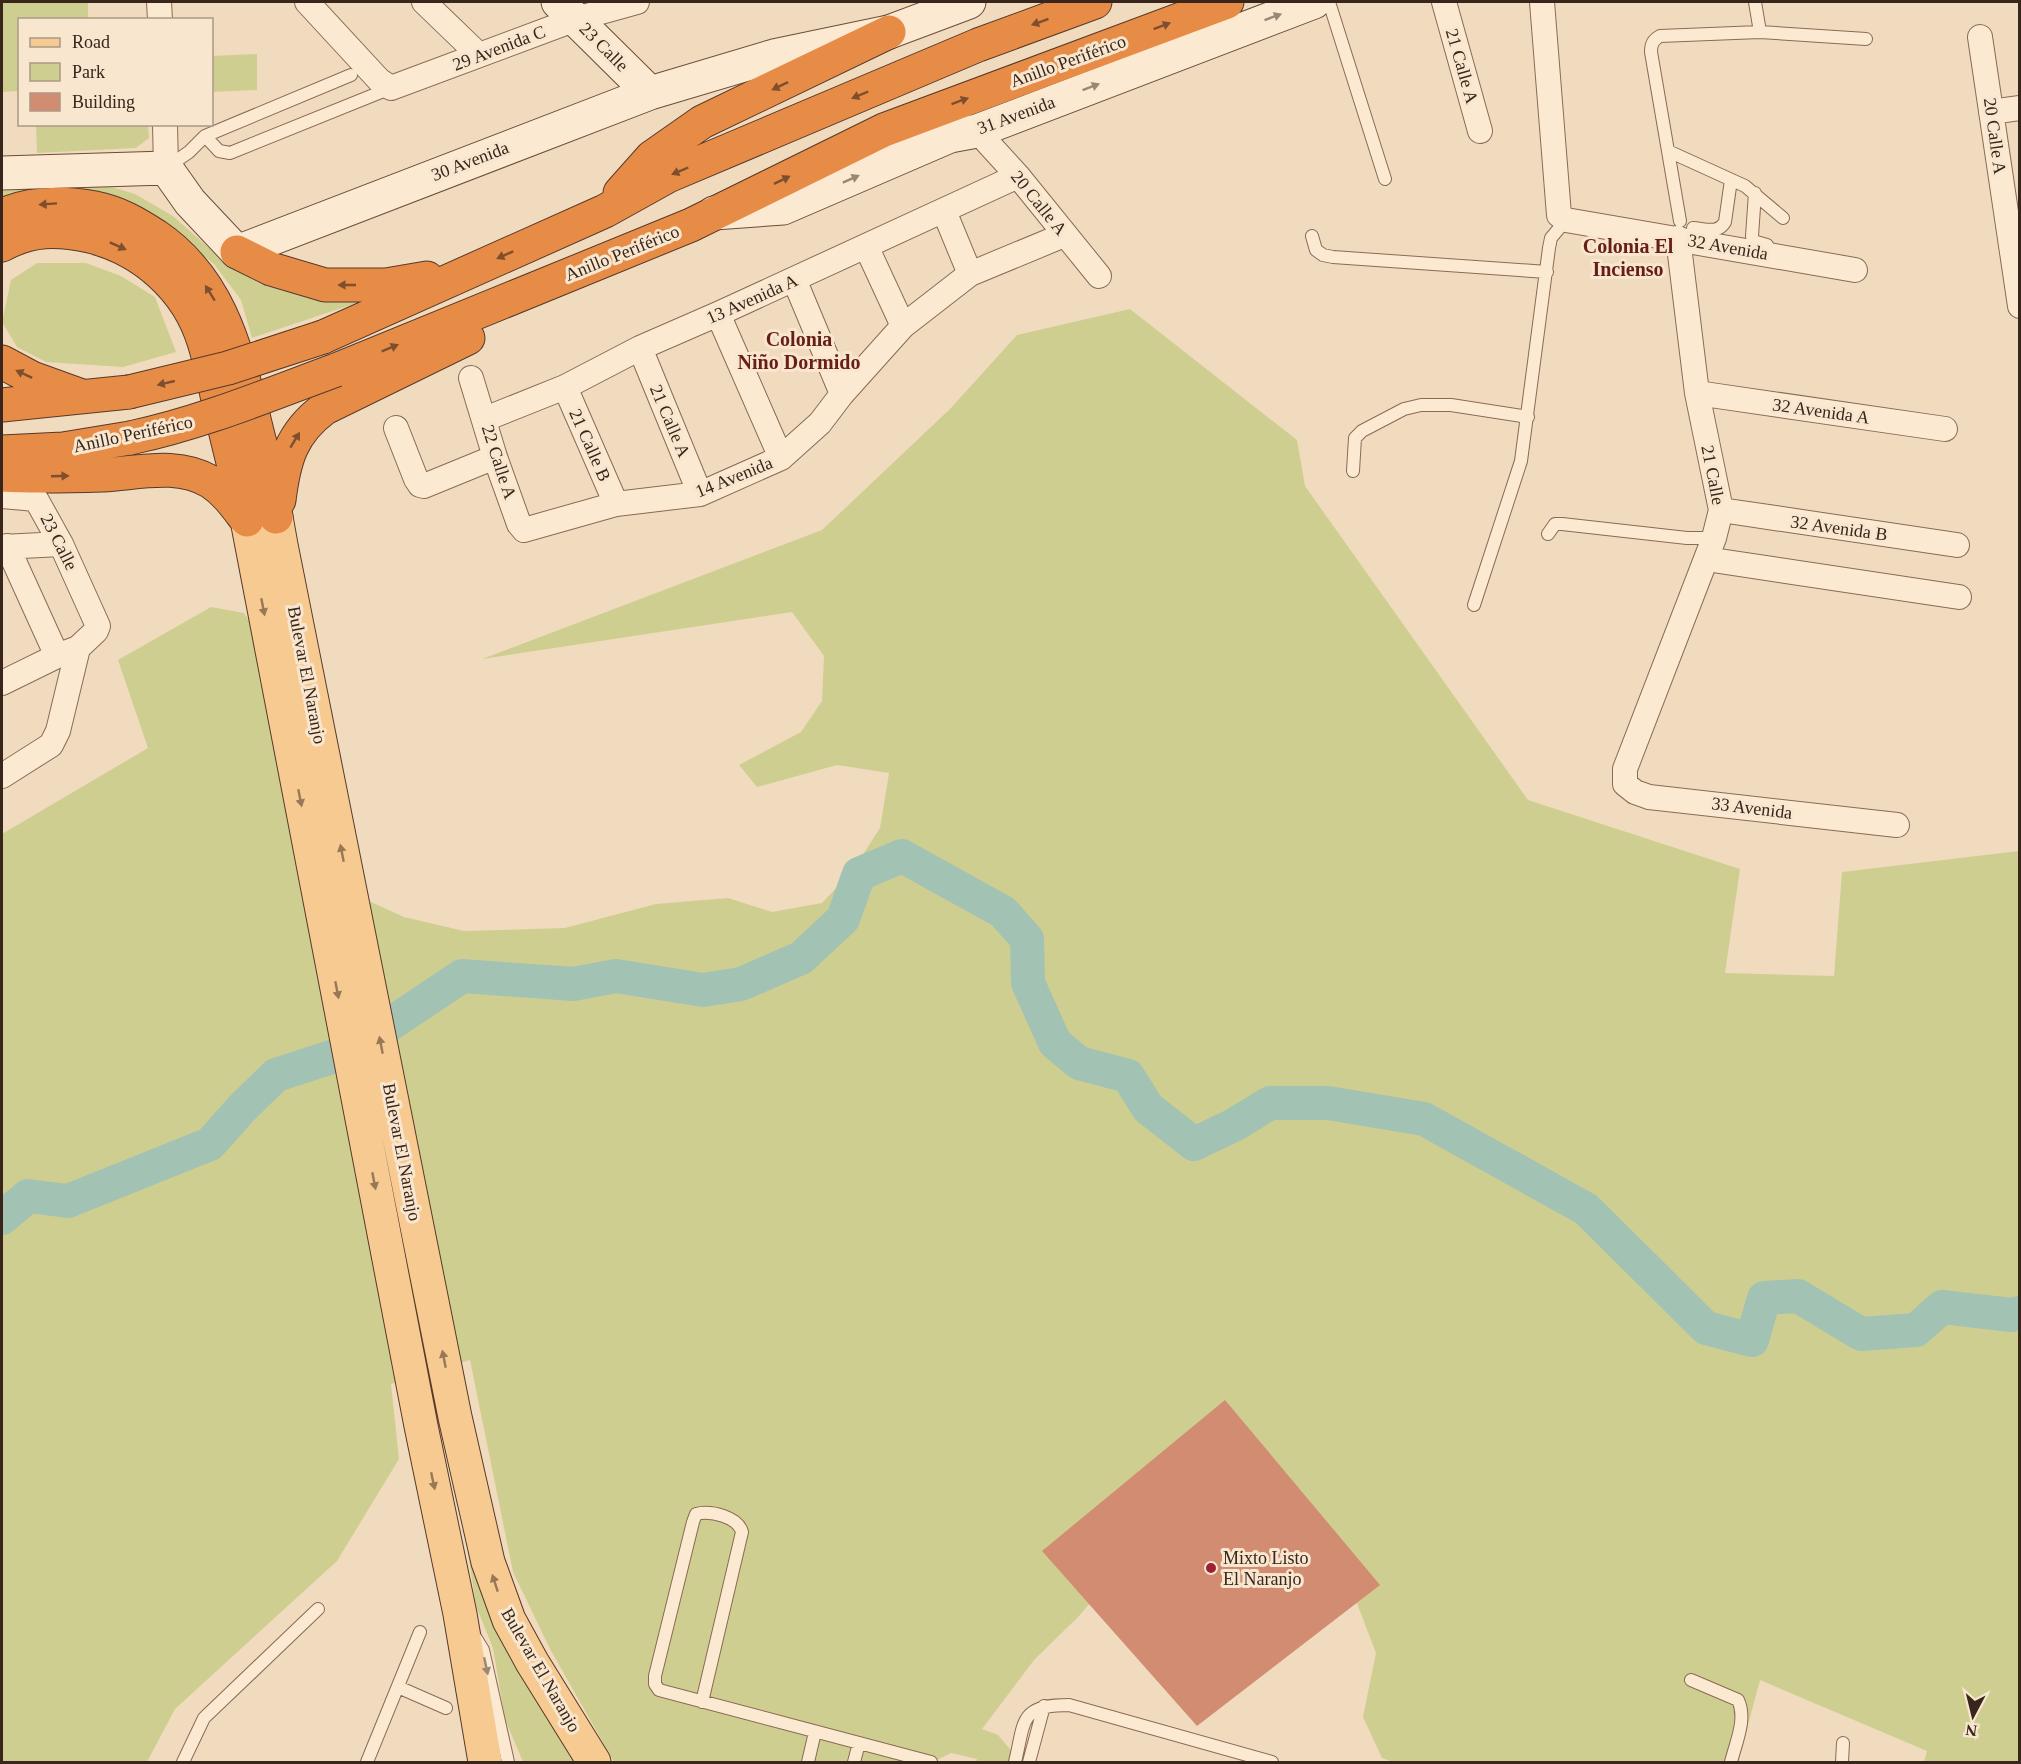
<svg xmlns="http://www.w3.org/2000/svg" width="2021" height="1764" viewBox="0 0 2021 1764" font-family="Georgia,serif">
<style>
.green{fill:#cfce91}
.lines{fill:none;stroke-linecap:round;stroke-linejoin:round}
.river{stroke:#a2c2b4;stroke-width:34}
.building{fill:#d28c71}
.lane-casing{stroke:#8a6a55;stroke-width:14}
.street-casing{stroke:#8a6a55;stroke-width:26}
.secondary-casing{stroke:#6c4c39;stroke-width:35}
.primary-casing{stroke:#57392a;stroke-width:35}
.highway-casing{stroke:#57392a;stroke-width:35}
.lane{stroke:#fbe9d1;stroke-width:12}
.street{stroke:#fbe9d1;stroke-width:24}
.secondary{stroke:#fbe9d1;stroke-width:33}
.primary{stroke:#f7ca92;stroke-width:33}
.highway{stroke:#e78c47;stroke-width:33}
.highway-bridge-casing{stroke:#57392a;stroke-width:35;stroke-linecap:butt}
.highway-bridge{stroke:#e78c47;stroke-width:33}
.oneway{fill:#9a8776}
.oneway2{fill:#7e4e2d}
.oneway3{fill:#987856}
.poi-dot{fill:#9d2133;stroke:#f8e6ce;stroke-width:2}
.labels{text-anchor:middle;stroke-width:6;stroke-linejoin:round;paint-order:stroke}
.street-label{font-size:18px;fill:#38251b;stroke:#f8e6ce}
.poi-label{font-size:18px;fill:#38251b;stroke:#f8e6ce;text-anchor:start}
.neighbourhood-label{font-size:20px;font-weight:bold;fill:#681e18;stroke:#f8e6ce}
</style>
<rect width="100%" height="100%" fill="#f1dbbe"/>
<path class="green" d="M2 2H88V19L20 20 19 91 2 92Z
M257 54V90L212 92V56Z
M36 125H148L149 138 136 148 37 153Z
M105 185 135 194 173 216 227 264 262 285 321 298 375 297 252 338 241 300 214 264 152 214 109 194 64 193 2 202V187Z
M37 263H86L121 276 155 297 176 352 123 367 46 362 17 347 2 322 11 280Z
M1130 309 1297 440 1305 486 1528 800 1740 869 1725 973 1834 976 1842 872 2019 851V1762H1924L1927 1751 1760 1680 1738 1762H1393L1382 1758 1363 1717 1376 1653 1353 1593 1137 1548 1079 1616 1034 1660 982 1729 998 1735 1021 1762H976L977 1759 951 1753 933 1762H614L550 1649 513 1572 470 1360 391 1384 399 1459 337 1561 175 1709 147 1762H2V834L148 748 118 660 211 607 244 613 269 653 331 884 404 917 464 931 565 928 656 904 728 898 772 912 822 903 853 870 880 828 889 773 837 765 757 787 739 765 801 732 822 701 824 656 792 612 482 659 822 530 950 409 1017 335Z
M463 1520 486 1601 512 1660 575 1762H523L505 1719 493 1648 476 1606Z"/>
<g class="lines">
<path class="river" d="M2 1218 28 1196 68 1201 210 1144 242 1108 276 1075 350 1051 462 976 573 984 616 976 703 990 741 984 801 958 843 919 859 874 902 856 1003 912 1027 939 1028 983 1055 1043 1079 1063 1128 1076 1148 1108 1194 1144 1234 1125 1270 1103H1328L1424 1119 1586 1209 1706 1328 1752 1340 1764 1298 1798 1296 1861 1334 1916 1330 1942 1307 2012 1315 2020 1313"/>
</g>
<path class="building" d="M1225 1400 1380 1585 1197 1726 1042 1551Z"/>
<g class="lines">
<defs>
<path id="lane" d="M1329 2 1385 179
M1755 2 1760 32
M205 136 219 151 230 153 391 88
M1668 151 1745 186 1783 218
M166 168 189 152 205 136 351 75
M1755 193 1752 236 1753 241 1767 245
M1680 221 1651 52C1651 44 1653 40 1660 36L1760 32 1866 39
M1693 228C1706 229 1718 234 1725 222L1731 180
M1312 236 1316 250 1323 255 1333 257 1547 272
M1353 471 1355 438 1362 431 1404 409 1421 405H1451L1528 417
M1548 534 1555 524H1562L1687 538H1714
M1474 605 1521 461 1549 248 1551 238 1566 220
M475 1637 483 1650 508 1762
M1691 1680 1738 1700C1747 1719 1736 1742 1731 1762
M398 1687 446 1708
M702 1702 742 1532C738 1517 711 1510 696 1514L693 1522 655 1676V1684L659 1690C750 1714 840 1738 931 1762
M183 1762 204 1718 318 1609
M367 1762 420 1632
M808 1762 815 1732
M854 1762 859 1743
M1015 1762C1025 1721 1019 1705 1069 1705L1272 1762
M1029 1762 1044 1706
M1842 1762 1843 1743"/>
<path id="street" d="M159 2 160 20
M307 2 379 80 391 88 576 19 637 2
M424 2 479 55
M1444 2 1480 131
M1542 2 1559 215 1566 220 1855 270
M1980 37 2020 306
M1991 112 2020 108
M165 124 166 168
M977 131 1018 176 1099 276
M944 211 970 274
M1678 238 1697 393 1721 510 1714 538 1625 769V784L1635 792 1649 797 1897 825
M866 246 903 326
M794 279 842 394
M718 314 781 458
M640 348 700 494
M471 378 495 457 519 524 524 530 616 504 700 494 781 458 820 423 842 394 903 326 970 274 1064 235
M565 387 616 504
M1697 393 1945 429
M485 419 565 387 640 348 718 314 1018 176
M396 428 416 479 420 485 424 486 495 457
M2 496 36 499 61 544 98 626 96 631 78 648 57 656 2 683
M1721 510 1957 545
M7 546 57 656
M2 547 61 544
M1706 559 1959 597
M2 776 51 745 58 731 78 648"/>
<path id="secondary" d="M558 2 650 93
M2 173 166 168 190 202 237 252 650 93 774 56 889 32 969 2
M714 213 783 208 950 136 977 131 1314 2"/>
<path id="primary" d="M276 517 281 545 455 1417 488 1562 509 1620 532 1662 594 1762
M247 520 421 1426 460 1614 485 1762"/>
<path id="highway" d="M620 193 652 157 702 122 889 32
M2 215C32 202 63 202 95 208 119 213 136 223 156 236 219 279 235 346 253 415 261 449 271 482 276 517
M2 245C31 229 57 229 89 236 143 249 188 289 204 342 211 364 215 387 220 409 229 446 238 483 247 520
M237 252 271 269 325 285H386L427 278
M323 337 605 211 668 176 978 45 1095 2
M2 362 32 378 79 395
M336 370 691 225 884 130 1227 2
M2 405 129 392
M2 452 63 449 130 438
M2 475C35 477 69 476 103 475 139 473 177 462 211 482 225 491 235 505 245 518
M279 500C284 460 291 433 325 408L468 338"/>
</defs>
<use href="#lane" class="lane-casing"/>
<use href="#street" class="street-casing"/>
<use href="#secondary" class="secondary-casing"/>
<use href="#primary" class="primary-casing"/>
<use href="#highway" class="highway-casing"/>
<use href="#lane" class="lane"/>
<use href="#street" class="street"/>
<use href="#secondary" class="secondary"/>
<use href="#primary" class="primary"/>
<use href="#highway" class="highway"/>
<defs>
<path id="highway-bridge" d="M129 392 228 368 323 337
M130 438C201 423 268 395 336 370"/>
</defs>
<use href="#highway-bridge" class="highway-bridge-casing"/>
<use href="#highway-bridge" class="highway-bridge"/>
</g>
<defs><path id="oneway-solid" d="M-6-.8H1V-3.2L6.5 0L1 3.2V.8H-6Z" transform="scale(1.5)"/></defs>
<g class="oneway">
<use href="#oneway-solid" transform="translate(1273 17) rotate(-20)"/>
<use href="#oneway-solid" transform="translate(1091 87) rotate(-21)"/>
<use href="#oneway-solid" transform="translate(851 179) rotate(-24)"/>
<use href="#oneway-solid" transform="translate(486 1666) rotate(78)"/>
</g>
<g class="oneway2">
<use href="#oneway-solid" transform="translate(1040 22) rotate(160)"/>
<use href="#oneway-solid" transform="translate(1162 26) rotate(-21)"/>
<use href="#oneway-solid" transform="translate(780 86) rotate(154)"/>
<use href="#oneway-solid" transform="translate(860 95) rotate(157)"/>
<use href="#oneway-solid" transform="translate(960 101) rotate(-20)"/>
<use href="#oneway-solid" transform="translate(680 171) rotate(157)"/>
<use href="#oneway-solid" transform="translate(782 180) rotate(-26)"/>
<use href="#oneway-solid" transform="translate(48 204) rotate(176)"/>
<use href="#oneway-solid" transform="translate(118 246) rotate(24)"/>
<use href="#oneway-solid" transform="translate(505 255) rotate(156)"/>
<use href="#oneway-solid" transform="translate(347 285) rotate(180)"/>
<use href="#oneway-solid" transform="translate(210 293) rotate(-122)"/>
<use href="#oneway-solid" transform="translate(390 348) rotate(-22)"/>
<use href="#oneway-solid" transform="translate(24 374) rotate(-155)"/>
<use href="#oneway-solid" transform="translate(166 383) rotate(167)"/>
<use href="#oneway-solid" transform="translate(295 440) rotate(-59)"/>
<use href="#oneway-solid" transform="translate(60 476) rotate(-2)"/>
</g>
<g class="oneway3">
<use href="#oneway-solid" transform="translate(263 607) rotate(79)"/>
<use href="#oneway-solid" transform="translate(300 798) rotate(79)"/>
<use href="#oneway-solid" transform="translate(342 853) rotate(-101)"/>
<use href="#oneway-solid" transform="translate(337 990) rotate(79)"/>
<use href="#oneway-solid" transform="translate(381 1045) rotate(-101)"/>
<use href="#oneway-solid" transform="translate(374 1181) rotate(79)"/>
<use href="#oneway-solid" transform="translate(444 1359) rotate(-101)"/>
<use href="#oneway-solid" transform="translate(433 1481) rotate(78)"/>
<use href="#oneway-solid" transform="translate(495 1583) rotate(-108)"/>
</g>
<circle class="poi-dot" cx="1211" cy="1568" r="6"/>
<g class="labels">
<g class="street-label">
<text transform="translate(604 47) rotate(45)" y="6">23 Calle</text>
<text transform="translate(499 48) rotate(-21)" y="6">29 Avenida C</text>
<text transform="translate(1068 61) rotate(-20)" y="6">Anillo Periférico</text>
<text transform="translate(1462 66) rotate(74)" y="6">21 Calle A</text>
<text transform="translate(1016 115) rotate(-20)" y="6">31 Avenida</text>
<text transform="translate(1995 136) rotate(82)" y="6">20 Calle A</text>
<text transform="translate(470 161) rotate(-21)" y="6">30 Avenida</text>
<text transform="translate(1039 203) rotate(51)" y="6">20 Calle A</text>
<text transform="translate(1728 247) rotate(10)" y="6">32 Avenida</text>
<text transform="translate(622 253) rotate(-22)" y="6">Anillo Periférico</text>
<text transform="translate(752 299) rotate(-24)" y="6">13 Avenida A</text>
<text transform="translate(1821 411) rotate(8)" y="6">32 Avenida A</text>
<text transform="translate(670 421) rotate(67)" y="6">21 Calle A</text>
<text transform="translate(133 434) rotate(-12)" y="6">Anillo Periférico</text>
<text transform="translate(590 445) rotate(66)" y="6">21 Calle B</text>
<text transform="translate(499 462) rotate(72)" y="6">22 Calle A</text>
<text transform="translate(1713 475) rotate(79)" y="6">21 Calle</text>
<text transform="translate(734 477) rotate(-22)" y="6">14 Avenida</text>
<text transform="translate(1839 528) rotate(8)" y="6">32 Avenida B</text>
<text transform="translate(59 542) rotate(63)" y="6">23 Calle</text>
<text transform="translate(307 675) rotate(79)" y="6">Bulevar El Naranjo</text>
<text transform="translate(1752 808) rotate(7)" y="6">33 Avenida</text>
<text transform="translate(402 1152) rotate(79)" y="6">Bulevar El Naranjo</text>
<text transform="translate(541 1670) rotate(60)" y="6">Bulevar El Naranjo</text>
</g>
<g class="poi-label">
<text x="1223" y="1564">Mixto Listo<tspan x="1223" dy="21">El Naranjo</tspan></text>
</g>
<g class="neighbourhood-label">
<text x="1628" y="253">Colonia El<tspan x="1628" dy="23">Incienso</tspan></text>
<text x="799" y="346">Colonia<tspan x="799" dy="23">Niño Dormido</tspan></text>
</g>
</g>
<rect width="2021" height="1764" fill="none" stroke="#38251b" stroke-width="6"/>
<rect x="18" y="18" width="195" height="108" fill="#f8e6ce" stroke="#ab9986" stroke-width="1.5"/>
<rect x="30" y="38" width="30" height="9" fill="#f7ca92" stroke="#ab9986" stroke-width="1.5"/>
<text x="72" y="48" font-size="18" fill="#38251b">Road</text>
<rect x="30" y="63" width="30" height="18" fill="#cfce91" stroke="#ab9986" stroke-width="1.5"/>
<text x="72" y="78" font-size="18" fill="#38251b">Park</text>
<rect x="30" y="93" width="30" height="18" fill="#d28c71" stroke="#ab9986" stroke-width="1.5"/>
<text x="72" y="108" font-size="18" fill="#38251b">Building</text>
<g transform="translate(1973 1716) rotate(187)" stroke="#f8e6ce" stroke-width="4.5" paint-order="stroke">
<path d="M0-4.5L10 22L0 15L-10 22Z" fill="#38251b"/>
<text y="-9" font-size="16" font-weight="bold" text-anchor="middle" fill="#38251b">N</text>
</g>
</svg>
